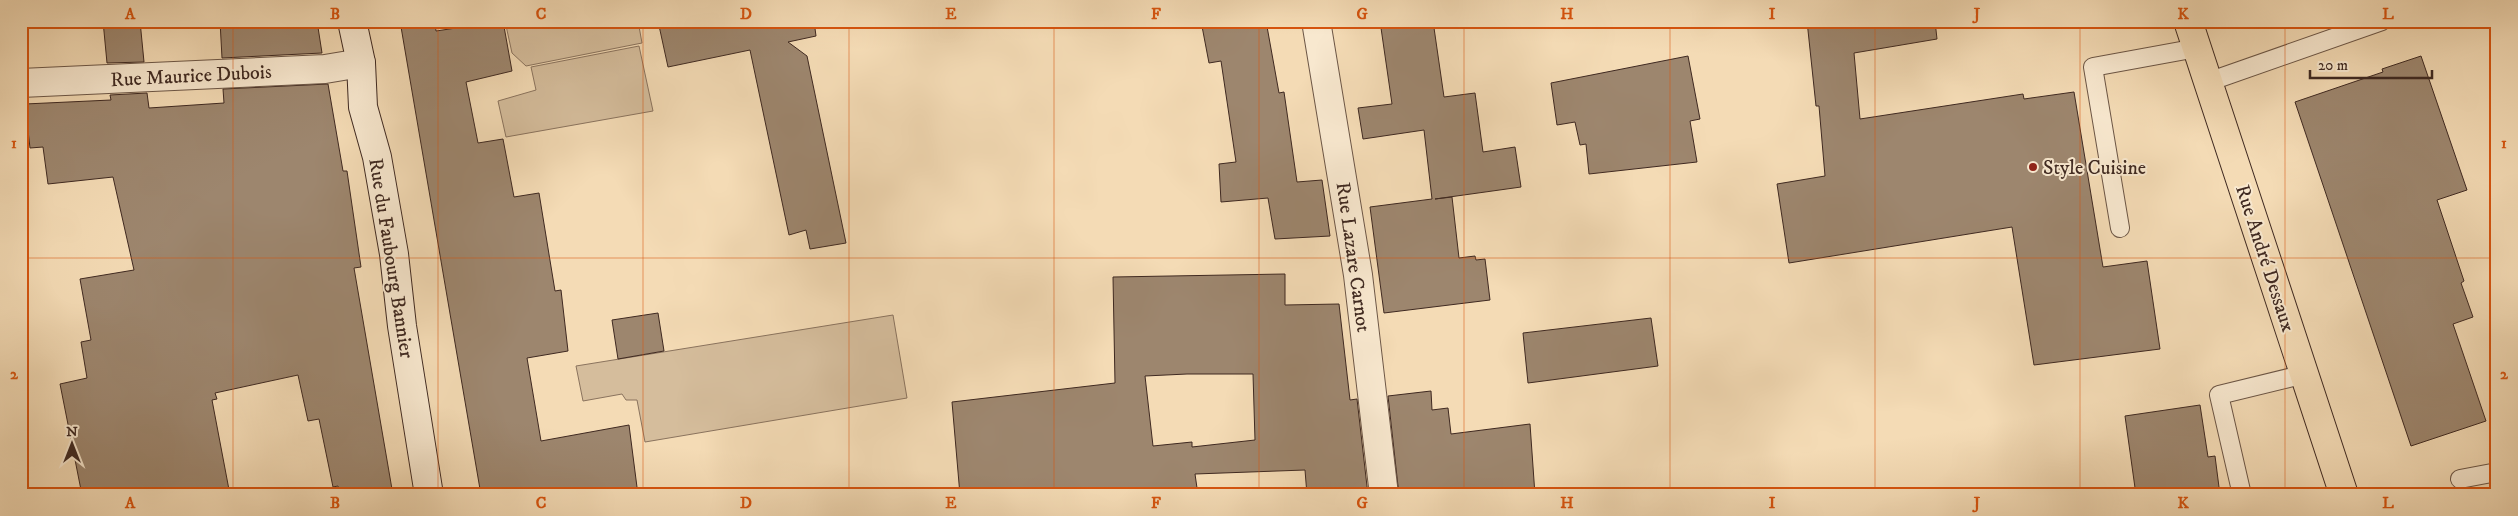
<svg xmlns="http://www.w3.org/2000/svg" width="2518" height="516" viewBox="0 0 2518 516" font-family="'IM FELL DW Pica',serif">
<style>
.green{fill:#d5bd9c;stroke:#8a735e}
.building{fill:#9d866e;stroke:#3f2921;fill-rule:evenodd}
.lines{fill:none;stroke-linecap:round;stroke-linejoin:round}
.service-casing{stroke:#6c5646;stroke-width:20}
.minor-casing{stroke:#6c5646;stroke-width:30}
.secondary-casing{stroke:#3f2921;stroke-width:30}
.primary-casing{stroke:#3f2921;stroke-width:30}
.service{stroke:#f8e8cf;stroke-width:18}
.minor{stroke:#f8e8cf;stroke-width:28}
.secondary{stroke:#f8e8cf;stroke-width:28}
.primary{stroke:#f4dbb5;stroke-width:28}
.grid{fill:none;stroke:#d7540e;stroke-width:1;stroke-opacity:0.55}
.poi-dot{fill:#8f2418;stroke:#f8e8cf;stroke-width:2}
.labels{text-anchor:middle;stroke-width:4;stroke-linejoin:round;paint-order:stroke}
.street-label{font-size:20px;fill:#3f2921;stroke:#f8e8cf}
.poi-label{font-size:20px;fill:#3f2921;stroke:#f8e8cf;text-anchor:start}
.neatline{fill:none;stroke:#d7540e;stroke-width:2}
.grid-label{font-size:16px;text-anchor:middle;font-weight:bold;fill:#d7540e}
</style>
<rect width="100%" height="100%" fill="#f4dbb5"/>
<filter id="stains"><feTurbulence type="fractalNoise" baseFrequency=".004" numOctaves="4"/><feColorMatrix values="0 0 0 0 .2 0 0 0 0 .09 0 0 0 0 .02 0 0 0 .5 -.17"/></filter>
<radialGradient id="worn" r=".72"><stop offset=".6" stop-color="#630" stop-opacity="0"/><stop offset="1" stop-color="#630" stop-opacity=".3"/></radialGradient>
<path class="green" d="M505 21H638L642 43 526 66 512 53Z
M639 46 653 111 506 137 498 101 536 90 531 67Z
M893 315 907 398 645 442 637 400H626L622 394 583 401 576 366Z"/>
<path class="building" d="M103 21H140L144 62 107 63Z
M220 21H317L322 53 222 58Z
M400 21H435L436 31 503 21 512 71 466 82 478 143 503 139 514 197 539 193 555 291 561 290 568 351 527 358 541 441 629 425 638 495H481Z
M658 21H814L816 36 788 42 807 56 846 243 810 249 806 230 789 235 750 50 668 67Z
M1201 21H1266L1279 93 1284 92 1297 182 1322 180 1330 236 1275 239 1268 198 1221 202 1219 164 1236 162 1221 61 1209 63Z
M1380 21H1433L1444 97 1475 93 1483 152 1515 147 1521 187 1435 199 1452 197 1459 258 1475 256 1476 260 1485 259 1490 300 1384 313 1370 207 1432 199 1424 130 1363 139 1358 108 1392 104Z
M1807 21H1935L1937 39 1854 53 1860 119 2023 94 2024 99 2074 92 2103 267 2147 261 2160 349 2034 365 2012 227 1789 263 1777 184 1825 176 1819 106H1816Z
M1688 56 1700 119 1690 121 1697 162 1589 174 1586 144 1580 145 1575 122 1557 125 1551 83Z
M2421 56 2467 190 2437 200 2464 281 2461 283 2473 317 2453 324 2486 421 2411 446 2295 102 2383 72 2382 69Z
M328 84 343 171H347L361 267 354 268 393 495H340L338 486 333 487 319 419 308 421 298 375 215 393 217 399 212 400 230 495H82L60 384 87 378 81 342 91 340 80 279 134 270 113 177 48 184 43 147 30 148 25 104 111 100 110 95 147 93 149 108 224 103 223 89Z
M1285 274V305L1339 304 1350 400 1357 399 1368 495H1307L1305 470 1195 474 1198 495H960L952 402 1115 383 1113 277ZM1187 374H1253L1255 440 1192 447V442L1153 446 1145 376Z
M658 313 664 351 618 359 612 320Z
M1651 318 1658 366 1528 383 1523 333Z
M1431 391 1432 410 1448 408 1451 434 1530 424 1535 495H1399L1388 396Z
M2200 405 2208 457 2215 456 2220 495H2136L2125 416Z"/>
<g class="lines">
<defs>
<path id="service" d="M2208 82 2382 21
M2120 228 2093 67 2197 48
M2460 479 2497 472
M2242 495 2219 395 2305 374"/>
<path id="minor" d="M1316 21 1358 275 1384 495
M21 83 325 69 361 63"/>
<path id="secondary" d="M352 21 361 63 363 107 377 157 394 254 402 326 429 495"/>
<path id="primary" d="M2188 21 2344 495"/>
</defs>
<use href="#service" class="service-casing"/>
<use href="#minor" class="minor-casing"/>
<use href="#secondary" class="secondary-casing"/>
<use href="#primary" class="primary-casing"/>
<use href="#service" class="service"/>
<use href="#minor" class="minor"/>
<use href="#secondary" class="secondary"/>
<use href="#primary" class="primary"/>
</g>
<path class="grid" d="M233 21V495M438 21V495M643 21V495M849 21V495M1054 21V495M1259 21V495M1464 21V495M1670 21V495M1875 21V495M2080 21V495M2285 21V495M21 258H2497"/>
<circle class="poi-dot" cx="2033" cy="167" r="5"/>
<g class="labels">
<g class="street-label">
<text transform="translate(191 75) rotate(-3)" y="7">Rue Maurice Dubois</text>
<text transform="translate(1354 257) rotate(82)" y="7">Rue Lazare Carnot</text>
<text transform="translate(392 258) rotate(81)" y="7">Rue du Faubourg Bannier</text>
<text transform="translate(2266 258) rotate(72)" y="7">Rue André Dessaux</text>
</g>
<g class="poi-label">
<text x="2043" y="174">Style Cuisine</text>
</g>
</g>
<rect width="2518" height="516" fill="none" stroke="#f4dbb5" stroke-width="55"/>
<g transform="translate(72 444)" stroke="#f8e8cf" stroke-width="4" paint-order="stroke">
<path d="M0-4L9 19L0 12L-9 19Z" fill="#3f2921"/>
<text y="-8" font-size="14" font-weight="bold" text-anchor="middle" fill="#3f2921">N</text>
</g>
<path d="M2310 70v8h122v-8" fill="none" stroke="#3f2921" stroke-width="2.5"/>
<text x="2318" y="70" font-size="15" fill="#3f2921" stroke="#f8e8cf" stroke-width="4" paint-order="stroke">20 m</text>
<rect x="28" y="28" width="2462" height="460" class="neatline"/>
<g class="grid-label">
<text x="130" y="19">A</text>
<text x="335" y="19">B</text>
<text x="541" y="19">C</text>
<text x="746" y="19">D</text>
<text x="951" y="19">E</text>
<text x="1156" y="19">F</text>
<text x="1362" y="19">G</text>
<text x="1567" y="19">H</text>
<text x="1772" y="19">I</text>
<text x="1977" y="19">J</text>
<text x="2183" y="19">K</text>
<text x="2388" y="19">L</text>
<text x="14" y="148">1</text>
<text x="2504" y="148">1</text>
<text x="14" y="379">2</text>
<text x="2504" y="379">2</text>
<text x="130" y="508">A</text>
<text x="335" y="508">B</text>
<text x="541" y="508">C</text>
<text x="746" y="508">D</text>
<text x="951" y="508">E</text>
<text x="1156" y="508">F</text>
<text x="1362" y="508">G</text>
<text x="1567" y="508">H</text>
<text x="1772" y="508">I</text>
<text x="1977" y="508">J</text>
<text x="2183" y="508">K</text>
<text x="2388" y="508">L</text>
</g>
<rect width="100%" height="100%" filter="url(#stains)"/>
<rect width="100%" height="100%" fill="url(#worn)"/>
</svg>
